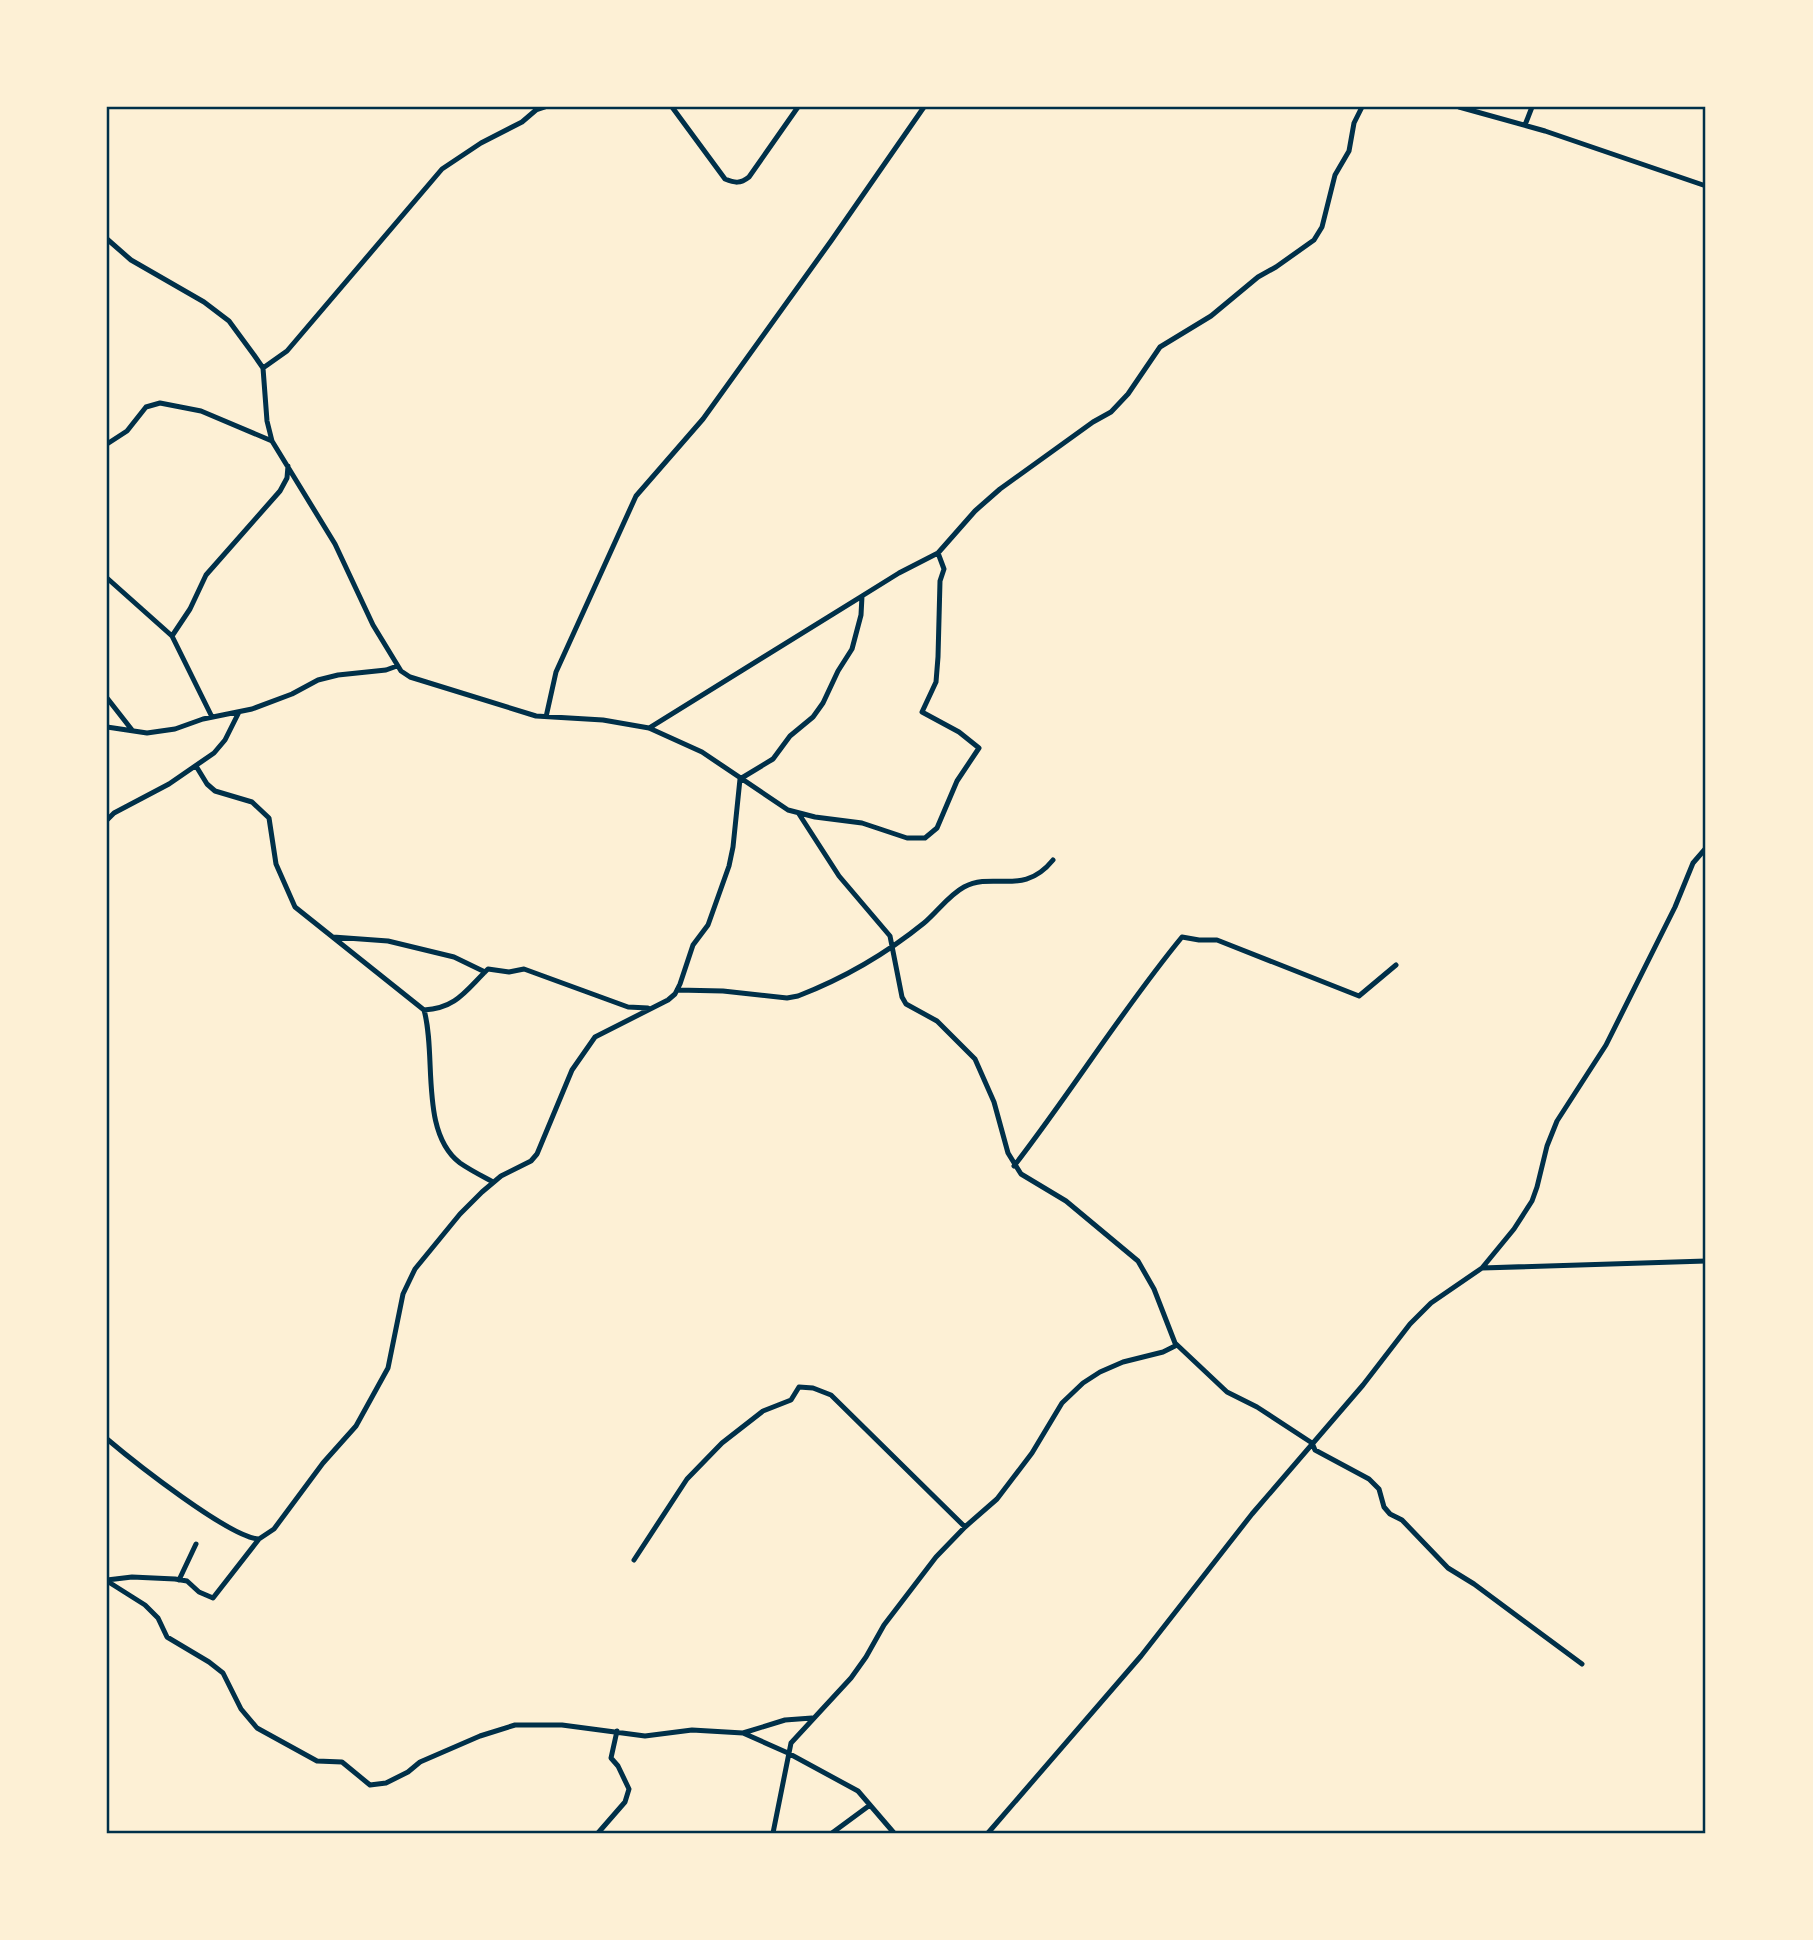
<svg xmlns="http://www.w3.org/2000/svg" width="1813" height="1940" viewBox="0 0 1813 1940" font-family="Cabin,sans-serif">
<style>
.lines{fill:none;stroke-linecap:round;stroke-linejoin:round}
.minor{stroke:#003049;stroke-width:5}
.neatline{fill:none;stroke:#003049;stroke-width:2.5}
</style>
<rect width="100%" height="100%" fill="#fdf0d5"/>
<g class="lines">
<path class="minor" d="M672 107 725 179C735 183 740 184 749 177L798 107
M1459 107 1545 131 1706 186
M1525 125 1532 107
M107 239 131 260 204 302 229 321 254 355 263 368 267 421 272 441 335 544 373 625 401 671 410 677 536 716 603 720 649 728 702 752 788 810 815 817 862 823 907 838H925L937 828 957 781 979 748 959 732 922 712 936 682 938 657 940 581 944 569 938 553
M263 368 287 351 442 169 481 143 522 122 536 110 545 107
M107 444 127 431 146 407 160 403 201 411 272 441
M107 578 172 636 212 717
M172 636 190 609 206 575 280 491 287 478 288 466
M107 698 132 730
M546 717 556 672 636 496 703 419 831 241 924 107
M107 727 147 733 175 729 203 719 252 709 292 694 318 680 338 675 386 670 397 666
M649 728 862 596
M196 766 207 784 215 791 252 802 269 818 276 864 295 907 424 1010C437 1055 419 1132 460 1163 470 1170 482 1176 493 1182
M799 814 839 876 890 936 902 997 906 1004 937 1021 975 1059 994 1102 1008 1153 1021 1174 1066 1201 1138 1261 1154 1289 1175 1343 1227 1392 1257 1407 1312 1443 1315 1450 1369 1479 1379 1489 1384 1507 1390 1514 1402 1520 1448 1568 1474 1584 1582 1664
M107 820 114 813 169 784 214 753 225 740 239 712
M333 937 388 941 454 957 485 972
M677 990 723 991 787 998 798 996C842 979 887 953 924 923 937 912 949 895 964 887 995 871 1023 897 1053 860
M424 1010C457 1008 466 990 488 969L509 972 524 969 628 1007 648 1008
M1014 1166C1072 1091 1122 1010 1182 937L1199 940H1217L1359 996 1396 965
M1482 1268 1706 1261
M107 1439C133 1461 230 1538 259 1539
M634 1560 687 1479 722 1443 763 1411 791 1400 799 1387 813 1388 831 1395 965 1527
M107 1580 132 1577 175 1579 187 1581 199 1592 213 1598 259 1539 274 1529 323 1463 356 1426 388 1368 403 1294 415 1269 460 1214 482 1192 501 1176 531 1161 537 1154 572 1070 595 1037 668 1000 675 994 680 984 693 945 708 925 729 866 733 847 740 779 773 759 790 736 813 717 823 703 838 671 852 649 861 615 862 596 899 573 938 553 975 511 1000 489 1093 422 1111 412 1128 394 1160 347 1211 316 1258 277 1276 267 1314 240 1322 227 1335 175 1349 151 1354 123 1362 107
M179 1580 196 1544
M107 1581 145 1605 158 1618 167 1637 209 1662 223 1673 241 1709 257 1728 317 1761 342 1762 370 1785 386 1783 408 1772 420 1762 480 1736 515 1725H562L645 1736 692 1730 743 1733 785 1720 812 1718
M743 1733 788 1753 858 1791 894 1833
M598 1833 625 1802 629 1789 618 1766 611 1758 617 1731
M773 1833 791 1743 851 1678 866 1657 884 1625 936 1557 965 1527 997 1499 1032 1453 1062 1403 1083 1383 1100 1372 1123 1362 1163 1352 1177 1345
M832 1833 870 1805
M988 1833 1141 1656 1252 1514 1363 1385 1410 1324 1431 1303 1482 1268 1514 1229 1532 1201 1537 1187 1547 1146 1557 1121 1606 1045 1675 907 1693 863 1706 848"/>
</g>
<rect width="1813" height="1940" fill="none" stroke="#fdf0d5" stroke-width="217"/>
<rect x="108" y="108" width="1596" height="1724" class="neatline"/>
</svg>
